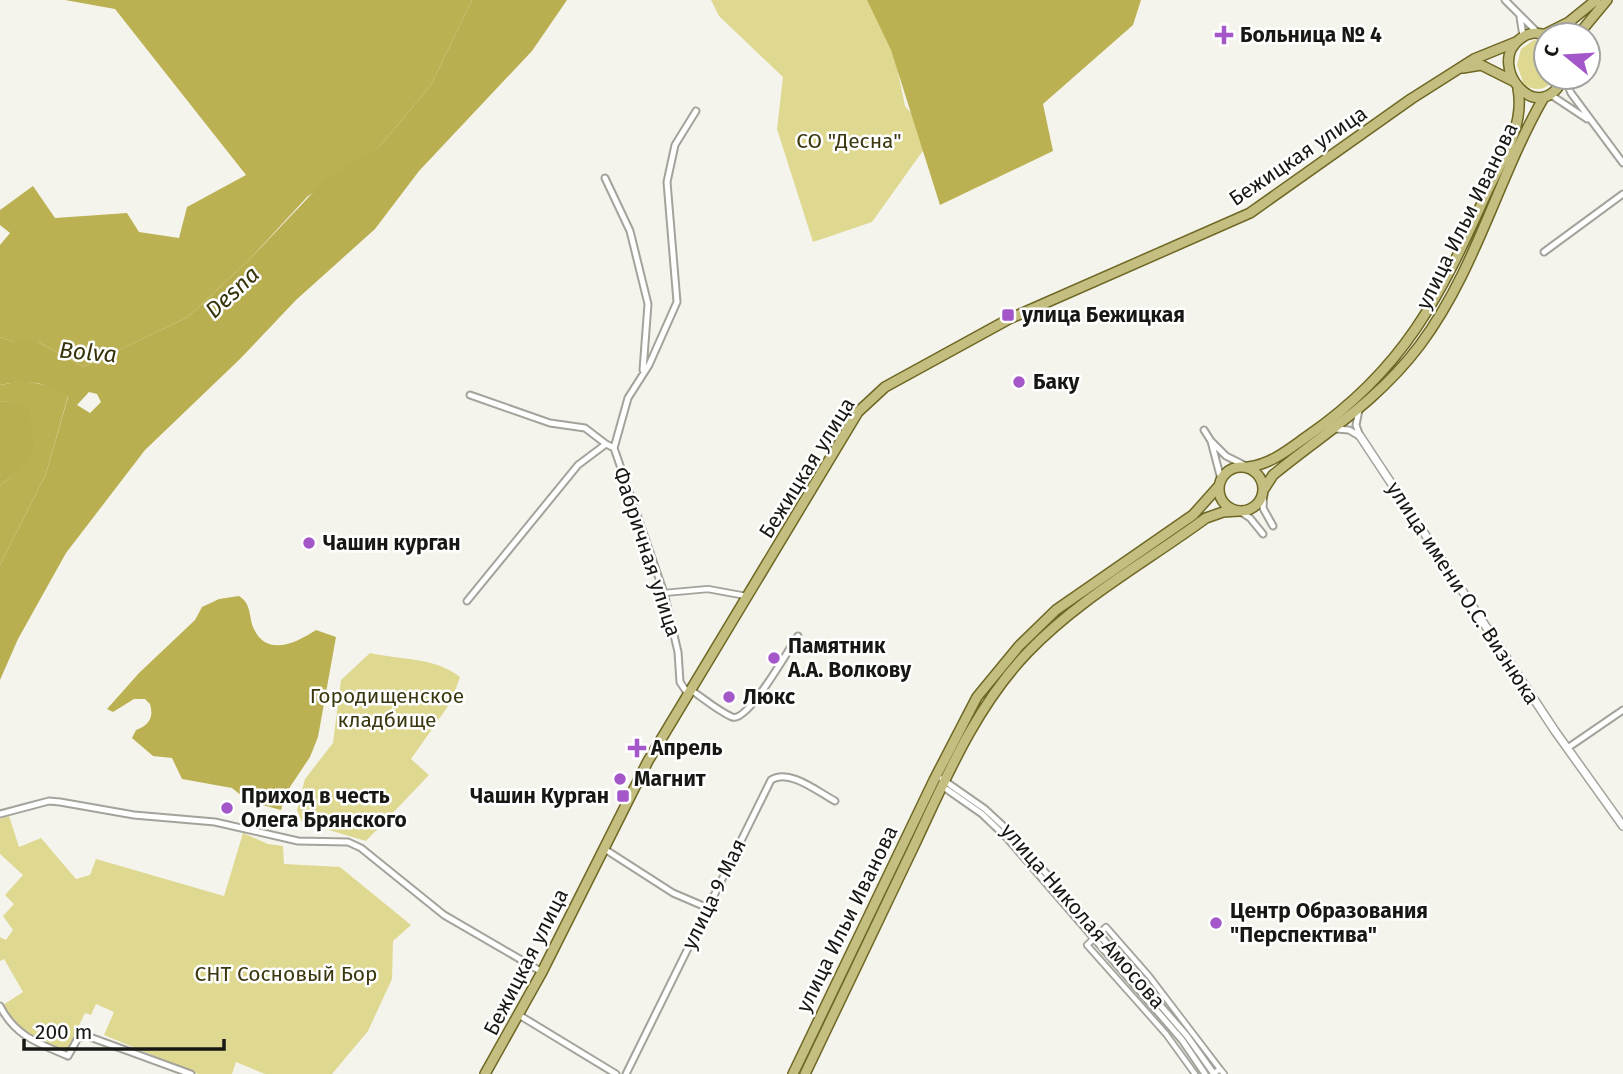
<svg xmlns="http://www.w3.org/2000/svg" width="1623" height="1074" viewBox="0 0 1623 1074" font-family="'Fira Sans',sans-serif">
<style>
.green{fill:#ded891}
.forest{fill:#bbb153}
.water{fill:#b9af50;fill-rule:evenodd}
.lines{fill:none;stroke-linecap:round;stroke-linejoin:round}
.pedestrian-casing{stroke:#a3a29b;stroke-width:8}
.minor-casing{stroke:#a3a29b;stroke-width:9}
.tertiary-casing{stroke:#a3a29b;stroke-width:10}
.primary-casing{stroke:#6e6824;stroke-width:12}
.pedestrian{stroke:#fff;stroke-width:4.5}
.minor{stroke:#fff;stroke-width:5}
.tertiary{stroke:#fff;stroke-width:7}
.primary{stroke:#c4be81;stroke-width:9}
.poi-dot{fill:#a457c8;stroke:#fff;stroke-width:2.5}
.labels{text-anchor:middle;stroke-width:5;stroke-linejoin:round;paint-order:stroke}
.poi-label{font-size:21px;font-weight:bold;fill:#171714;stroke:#fff;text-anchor:start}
.park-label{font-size:21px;fill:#3b370e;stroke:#fff}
.street-label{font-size:21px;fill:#171714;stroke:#fff}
.water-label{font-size:23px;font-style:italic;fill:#373309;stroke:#fff}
</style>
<rect width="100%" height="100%" fill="#f5f4ec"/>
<path class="green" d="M711 0H879L887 19 905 106 932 138 872 222 813 242 777 129 783 77 719 16Z
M1534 40 1546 42V77H1555C1548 90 1537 92 1524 85L1517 65 1521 49Z
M370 653C401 660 435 657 460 677L451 702 411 759 429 775 366 841 302 822 297 810 305 779 333 743 341 680Z
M9 816 19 847 41 838 76 879 90 875 96 859 224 896 243 833 268 844 283 846 284 864 340 867 411 925 393 941 392 979 368 1031 332 1074H265L236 1062 232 1074H198L104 1035 114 1012 96 1004 91 1015 85 1013 66 1052C39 1051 15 1027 3 1005L23 992 4 959 0 961V937L6 940 13 930 3 916 14 904 5 895 23 875 0 854V819Z"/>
<path class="forest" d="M65 0H472L431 85 381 145 307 197 247 262 188 317 84 367 38 342H14L0 337V245L10 233 0 225V210L33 186 55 218 127 213 139 232 179 238 187 207 246 175 115 9Z
M867 0H1141L1133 25 1043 104 1053 151 940 205 891 50Z
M22 381 52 386 68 396 46 474 0 565V485L11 477 29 407 0 401V385Z
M239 596C251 603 249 616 253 627 266 658 296 643 316 630L336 637 318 737 310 757 286 793 281 810 248 801 232 788 182 779 172 758 153 756 132 738 136 730C149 725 154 718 150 704L145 699H134L113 712 107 709 139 673 195 620 202 607 219 599Z"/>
<path class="water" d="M472 0H567L532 51 419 171 375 229 296 300 241 358 145 450 66 553 18 639 0 680V565L46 474 68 397C47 381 25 380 0 385V337L14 342H38L84 367 188 317 247 262 323 182 381 145 431 85ZM89 392 97 394 101 402 90 413 77 405Z
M0 401 29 406 34 450 11 477 0 485Z"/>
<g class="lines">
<defs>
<path id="pedestrian" d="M664 593 708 589 746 596
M1195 1074 1166 1034 1087 945 1106 927 1149 976 1220 1069
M1213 1074 1220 1069 1224 1074"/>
<path id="minor" d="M1505 0 1538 33
M1520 17 1523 36
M1564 77 1571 93 1623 163
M1551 95 1587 119
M605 178 630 231 648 304 643 370
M1544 252 1623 194
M470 395 550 423 585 428 606 444
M1359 410 1356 425 1360 436
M1336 429 1349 430 1359 436
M1204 430 1211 441
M1221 479 1211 441 1226 456 1248 467
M1264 489 1263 508 1273 526
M1239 511 1250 518 1263 534
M467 601 578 465 606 444 614 448
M691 690C703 698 718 711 732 717 748 723 787 651 798 636
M688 694 680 682 678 652 664 593 614 448 628 398 649 365 677 302 667 182 675 145 696 111
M1569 747 1623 710
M942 779 985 809 1012 834 1187 1036 1214 1074
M942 786 982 814 1007 838 1182 1040 1205 1074
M0 814 49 801 60 802 134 815 215 822 298 841 348 842 361 848 444 915 542 972
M603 848 673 893 708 908
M0 1006C15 1036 38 1043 68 1056L78 1038 87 1036 191 1074
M519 1015 616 1074
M626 1074 771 780C789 768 818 792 835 801"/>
<path id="tertiary" d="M1360 436 1555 731 1623 826"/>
<path id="primary" d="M1545 34 1569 22 1596 0
M1546 35C1536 32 1528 32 1520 39 1485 65 1539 131 1564 77
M1578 35 1607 0
M1463 68 1481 65 1513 81
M1219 489a22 22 0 1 1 44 0a22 22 0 1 1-44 0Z
M1248 467C1272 464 1289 449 1309 435 1404 369 1440 297 1486 194 1501 162 1525 126 1518 89
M1264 489 1273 475C1327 431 1377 402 1420 345 1476 270 1498 177 1544 97
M485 1074 542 972 648 761 858 412 885 387 1009 319 1250 213 1411 99 1474 59 1516 42
M793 1074 934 780 977 697 1019 646 1056 610 1193 515 1218 487
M805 1074C841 999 877 924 913 848 945 780 975 707 1028 652 1080 598 1146 562 1206 518L1223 512 1239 511"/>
</defs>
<use href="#pedestrian" class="pedestrian-casing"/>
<use href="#minor" class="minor-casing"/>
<use href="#tertiary" class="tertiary-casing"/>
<use href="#primary" class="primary-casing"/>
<use href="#pedestrian" class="pedestrian"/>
<use href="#minor" class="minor"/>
<use href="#tertiary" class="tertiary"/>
<use href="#primary" class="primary"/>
</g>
<g class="poi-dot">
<path d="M1220.5 24.5h7v7h7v7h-7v7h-7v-7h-7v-7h7z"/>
<rect x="1001" y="308" width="14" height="14" rx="3.5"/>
<circle cx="1019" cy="382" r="7"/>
<circle cx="309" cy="543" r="7"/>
<circle cx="774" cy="658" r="7"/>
<circle cx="729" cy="697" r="7"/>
<path d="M633.5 737.5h7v7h7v7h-7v7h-7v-7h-7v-7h7z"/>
<circle cx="620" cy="779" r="7"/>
<rect x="616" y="789" width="14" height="14" rx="3.5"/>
<circle cx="227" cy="808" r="7"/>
<circle cx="1216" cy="923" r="7"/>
</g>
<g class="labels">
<g class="poi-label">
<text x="1240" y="42">Больница № 4</text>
<text x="1022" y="322">улица Бежицкая</text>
<text x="1033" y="389">Баку</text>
<text x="323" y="550">Чашин курган</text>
<text x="788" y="653">Памятник<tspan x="788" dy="24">А.А. Волкову</tspan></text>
<text x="743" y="704">Люкс</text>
<text x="651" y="755">Апрель</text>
<text x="634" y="786">Магнит</text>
<text x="241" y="803">Приход в честь<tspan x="241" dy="24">Олега Брянского</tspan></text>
<text x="609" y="803" text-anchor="end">Чашин Курган</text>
<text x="1230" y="918">Центр Образования<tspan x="1230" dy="24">"Перспектива"</tspan></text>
</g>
<g class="park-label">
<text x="849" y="148">СО "Десна"</text>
<text x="387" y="703">Городищенское<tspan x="387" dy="24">кладбище</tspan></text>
<text x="286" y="981">СНТ Сосновый Бор</text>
</g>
<g class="street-label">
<text transform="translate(1298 156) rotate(-34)" y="7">Бежицкая улица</text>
<text transform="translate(1467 216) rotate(-64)" y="7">улица Ильи Иванова</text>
<text transform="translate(807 468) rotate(-58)" y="7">Бежицкая улица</text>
<text transform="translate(647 552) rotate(72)" y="7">Фабричная улица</text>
<text transform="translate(1463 593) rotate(57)" y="7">улица имени О.С. Визнюка</text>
<text transform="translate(714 894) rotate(-64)" y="7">улица 9 Мая</text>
<text transform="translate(1083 916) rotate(49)" y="7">улица Николая Амосова</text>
<text transform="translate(847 919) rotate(-64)" y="7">улица Ильи Иванова</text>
<text transform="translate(526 962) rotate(-63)" y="7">Бежицкая улица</text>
</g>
<g class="water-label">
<text transform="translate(232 292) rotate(-43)" y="8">Desna</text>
<text transform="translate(88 352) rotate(5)" y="8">Bolva</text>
</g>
</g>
<g transform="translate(1567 56) rotate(288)"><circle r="33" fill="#ffffff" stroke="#a2a2a1" stroke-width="2"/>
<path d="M0-5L12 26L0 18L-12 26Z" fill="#a457c8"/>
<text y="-10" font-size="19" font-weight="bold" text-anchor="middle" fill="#171714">С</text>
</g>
<path d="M24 1039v10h200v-10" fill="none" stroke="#171714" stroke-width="3.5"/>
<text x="35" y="1039" font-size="21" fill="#171714" stroke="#ffffff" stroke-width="5" paint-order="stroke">200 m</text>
</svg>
